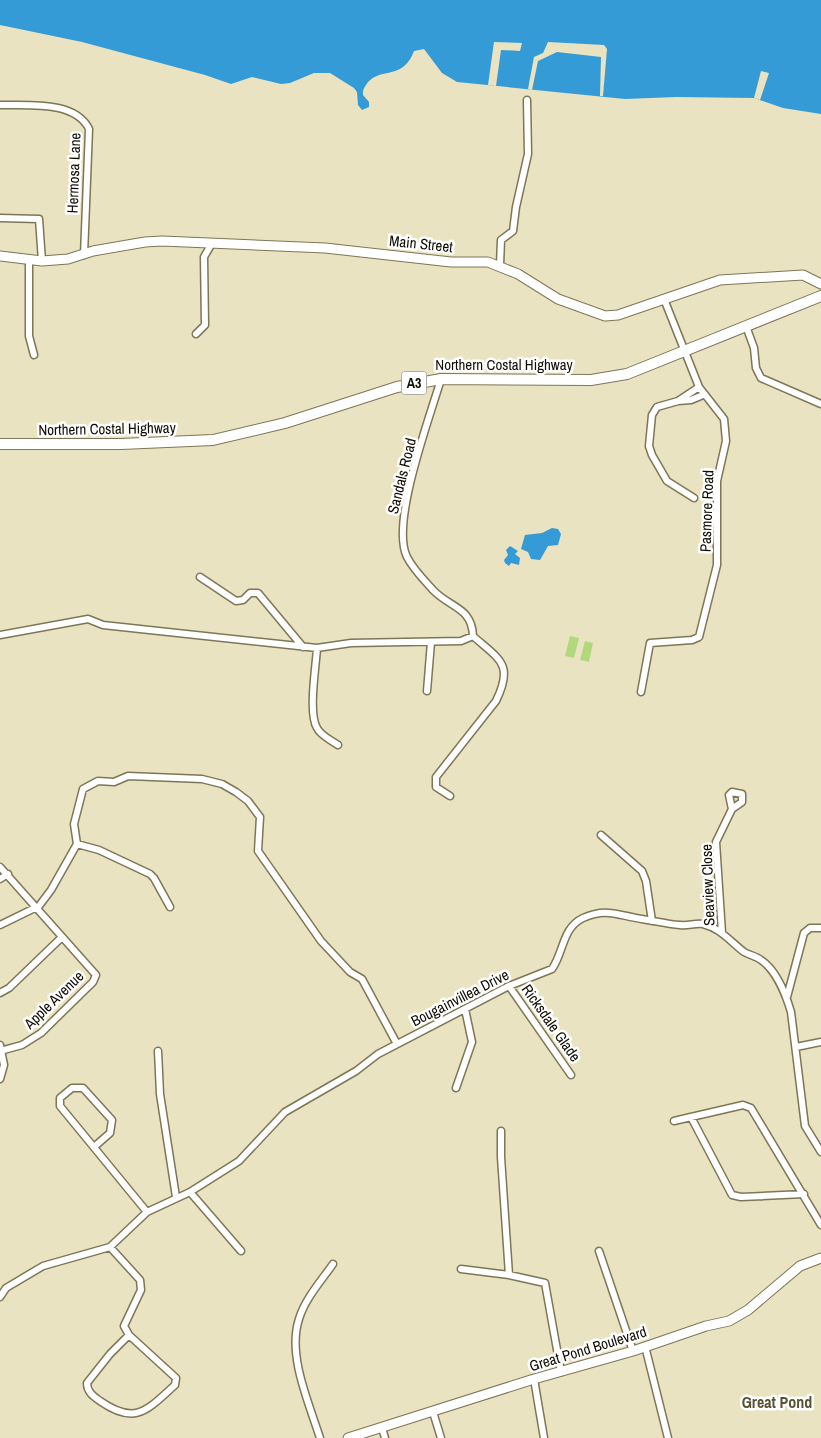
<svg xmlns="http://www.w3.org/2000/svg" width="821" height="1438" viewBox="0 0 821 1438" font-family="'Archivo Narrow',sans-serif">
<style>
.green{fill:#b2d87e}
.water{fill:#349bd7}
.pier{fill:#eae3c1}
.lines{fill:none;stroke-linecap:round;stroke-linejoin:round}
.street-casing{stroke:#7d7657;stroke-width:9}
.secondary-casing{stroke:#7d7657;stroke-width:11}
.primary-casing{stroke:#7d7657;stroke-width:12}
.street{stroke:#fff;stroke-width:6}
.secondary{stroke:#fff;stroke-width:9}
.primary{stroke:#fff;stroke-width:10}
.labels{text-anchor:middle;stroke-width:5;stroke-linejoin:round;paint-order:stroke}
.shield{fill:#fff;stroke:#58564f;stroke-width:1}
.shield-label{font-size:14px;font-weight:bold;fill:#100d03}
.street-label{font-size:15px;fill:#100d03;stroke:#fff}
.neighbourhood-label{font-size:16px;font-weight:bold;fill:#595235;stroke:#fff}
</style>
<rect width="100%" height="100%" fill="#eae3c1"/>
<path class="green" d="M570 636 579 638 574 658 565 656Z
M585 641 593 643 589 662 580 660Z"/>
<path class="water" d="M0 0H821V114L783 108 754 98 676 97 625 99 457 82 442 73 424 49 414 51C401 85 375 62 363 91V95L369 102V107L362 110 358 105 357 92 354 88 330 73H314L290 83 281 84 252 77 231 84 205 75 82 42 0 25Z
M552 528 558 529 561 534 558 545 548 546 540 560 531 559 528 552 521 549 525 535 542 533Z
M510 546 518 551 515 554 520 558 519 565 511 563 509 566 505 563 504 560 508 555 506 550Z"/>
<path class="pier" d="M494 42 522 43 520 51 501 50 496 86 488 85Z
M548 42 604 45 607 49 603 96H600L601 57 557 52 538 61 532 90 528 89 534 57 543 53Z
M761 71 769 73 760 100 754 98Z"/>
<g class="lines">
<defs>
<path id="street" d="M0 105C27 106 75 100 89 129L84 255
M0 218 39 219 42 261
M29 260V336L34 355
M500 265 501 240 513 231 516 207 528 154 527 100
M746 326 754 348 756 368 761 378 821 404
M196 334 205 325 204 257 211 245
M678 401 691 400 703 395
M694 498 667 481 652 455 649 446 652 415 657 407 678 401 699 387
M200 577 236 601 243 600 250 593H258L303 647
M0 635 88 619 103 625 317 648 351 643 461 641 473 636C472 607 450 608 433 590 424 580 413 569 407 557 390 523 430 417 441 379
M317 648C316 666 308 713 317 728 321 736 331 740 338 745
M427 691 431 642
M641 692 650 643 692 640 699 637 717 565V481L726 441 724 419 699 387 664 299
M450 796 436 787V777L496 701C514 664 500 660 473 636
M601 835 642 871 646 881 652 921
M0 867 96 975 93 982 41 1033 22 1045 0 1051
M0 879 8 874
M170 907 154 878 150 874 99 850 77 844 74 824 83 789 98 781 114 782 128 776 202 779 222 784 236 792 248 801 260 817 258 851 321 941 350 972 362 979 397 1044
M0 925 39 906 51 890 77 844
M722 933 716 842 732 809 742 802V794L732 792 729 795 732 809
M509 986 571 1075
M0 993 9 988 62 937
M787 997 804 933 810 928H821
M0 1045 4 1065 0 1079
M796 1047 821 1042
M158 1051 160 1094 176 1197
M456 1088 472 1042 465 1009
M674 1121 691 1117
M501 1131V1157L509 1275
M94 1147 110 1133 112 1120 83 1088H72L60 1098V1106L147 1212
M190 1192 241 1251
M804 1194 741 1197 732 1195 691 1117 743 1105 751 1108 821 1225
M110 1247 140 1280 141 1290 124 1326 129 1335 110 1354 87 1383C87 1392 93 1396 100 1401 136 1426 147 1410 175 1385L176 1378 129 1335
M599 1251 633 1351
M461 1269 509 1275 545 1283 561 1372
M0 1297 6 1288 43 1266 110 1247 147 1212 190 1192 239 1161 285 1112 356 1071 378 1054 509 986 552 969C564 952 562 928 583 918 607 907 619 916 642 919 655 921 667 924 680 925 688 926 695 923 703 924 720 928 731 942 744 952 749 955 756 956 761 960 776 970 786 995 791 1012L805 1126 821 1152
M645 1346 668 1438
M534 1379 544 1438
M433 1412 441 1438
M382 1428 385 1438
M320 1438C309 1403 287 1355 299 1319 305 1299 321 1281 333 1264"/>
<path id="secondary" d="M0 256 42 261 68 259 93 251 145 242 162 241 325 248 451 262H488L518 274 558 299 605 316 618 315 720 280 803 275 821 284
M348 1438 534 1379 633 1351 706 1326 729 1321 748 1310 800 1266 821 1258"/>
<path id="primary" d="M0 444H121L213 440 285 423 397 387 441 379 591 380 627 374 821 296"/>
</defs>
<use href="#street" class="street-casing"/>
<use href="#secondary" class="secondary-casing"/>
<use href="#primary" class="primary-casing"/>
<use href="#street" class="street"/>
<use href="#secondary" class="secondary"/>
<use href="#primary" class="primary"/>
</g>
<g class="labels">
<rect class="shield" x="401.5" y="371.5" width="25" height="23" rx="4"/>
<g class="shield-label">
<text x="414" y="388">A3</text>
</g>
<g class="street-label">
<text transform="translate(74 173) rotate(-88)" y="5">Hermosa Lane</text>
<text transform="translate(421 244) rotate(6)" y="5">Main Street</text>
<text x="504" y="370">Northern Costal Highway</text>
<text transform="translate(107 429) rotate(-1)" y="5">Northern Costal Highway</text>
<text transform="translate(402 476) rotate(-76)" y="5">Sandals Road</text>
<text transform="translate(707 511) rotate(-88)" y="5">Pasmore Road</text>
<text transform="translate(708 885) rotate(-92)" y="5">Seaview Close</text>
<text transform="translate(460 998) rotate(-27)" y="5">Bougainvillea Drive</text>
<text transform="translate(54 1000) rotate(-44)" y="5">Apple Avenue</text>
<text transform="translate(551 1023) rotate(55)" y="5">Ricksdale Glade</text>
<text transform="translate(588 1349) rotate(-17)" y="5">Great Pond Boulevard</text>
</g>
<g class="neighbourhood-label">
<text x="777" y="1408">Great Pond</text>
</g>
</g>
</svg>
